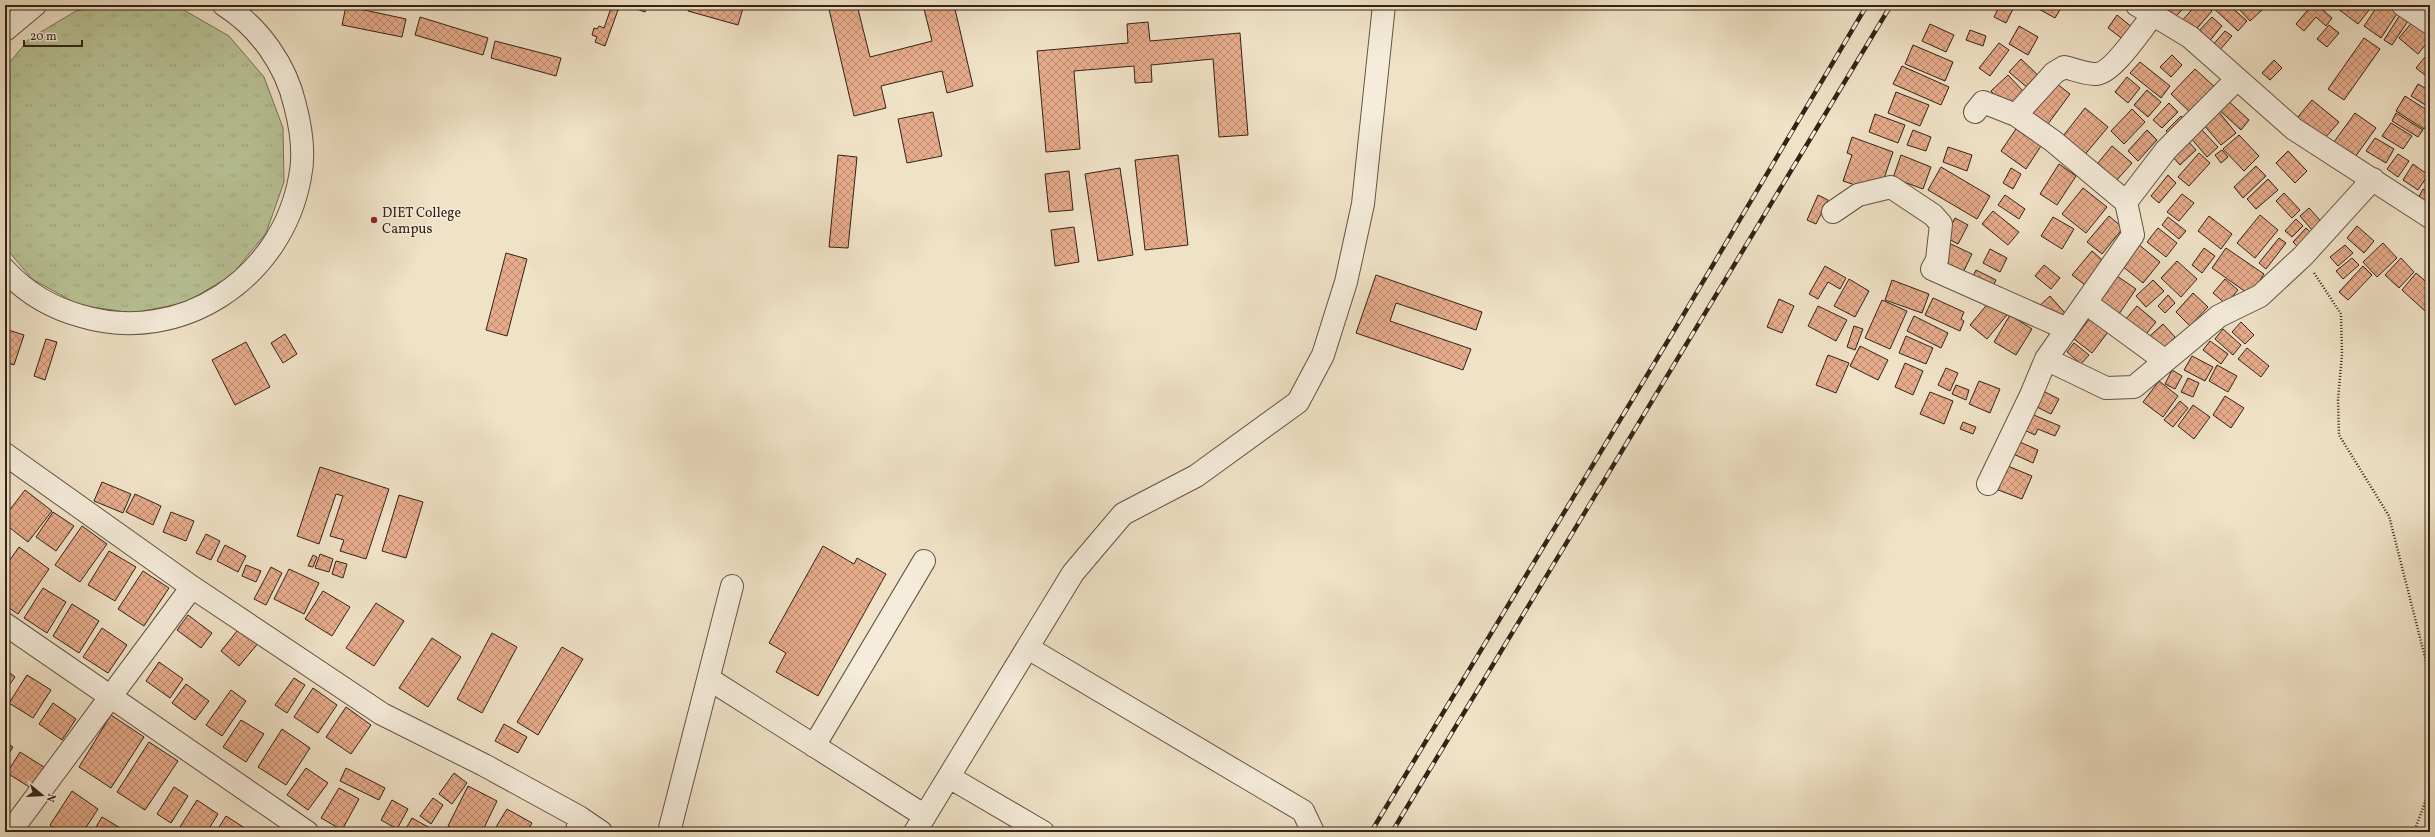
<svg xmlns="http://www.w3.org/2000/svg" width="2435" height="837" viewBox="0 0 2435 837" font-family="Vollkorn,serif">
<style>
.grass{fill:url(#grass-tufts);stroke:#767356}
.building{fill:url(#building-cross-hatch);stroke:#332315}
.lines{fill:none;stroke-linecap:round;stroke-linejoin:round}
.minor-casing{stroke:#625342;stroke-width:24}
.path{stroke:#332315;stroke-width:2.5;stroke-dasharray:1 2;stroke-linecap:butt}
.minor{stroke:#f5ecdb;stroke-width:22}
.rail-casing{stroke:#332315;stroke-width:4.5}
.rail{stroke:#f5ecdb;stroke-width:3;stroke-dasharray:9;stroke-linecap:butt}
.poi-dot{fill:#8f2418;stroke:#f5ecdb;stroke-width:1.5}
.labels{text-anchor:middle;stroke-width:3;stroke-linejoin:round;paint-order:stroke}
.poi-label{font-size:14px;fill:#332315;stroke:#f5ecdb;text-anchor:start}
</style>
<defs>
<pattern id="grass-tufts" width="24" height="20" patternUnits="userSpaceOnUse"><rect width="24" height="20" fill="#b8c396"/><path d="M3 7l-1-3M5 7V3M7 7l1-3M15 17l-1-3M17 17v-4M19 17l1-3" fill="none" stroke="#9fa780"/></pattern>
<pattern id="building-cross-hatch" width="8" height="8" patternUnits="userSpaceOnUse"><rect width="8" height="8" fill="#e7ac8c"/><path d="M0 0l8 8M0 8l8-8" fill="none" stroke="#bc8c71"/></pattern>
</defs>
<rect width="100%" height="100%" fill="#f0e2c7"/>
<filter id="stains"><feTurbulence type="fractalNoise" baseFrequency=".005" numOctaves="4"/><feColorMatrix values="0 0 0 0 .2 0 0 0 0 .09 0 0 0 0 .02 0 0 0 .5 -.17"/></filter>
<radialGradient id="worn" r=".72"><stop offset=".6" stop-color="#630" stop-opacity="0"/><stop offset="1" stop-color="#630" stop-opacity=".3"/></radialGradient>
<path class="grass" d="M106 5H155L182 9 229 36 264 77 283 128 284 182 266 233 232 275 185 303 132 313 79 305 32 279 5 247V68L29 39 76 11Z"/>
<path class="building" d="M626 5H647L645 12Z
M689 5H744L738 25 688 11Z
M828 5H857L870 57 932 41 923 5H954L973 86 947 93 942 71 881 86 886 108 854 116Z
M2000 5H2015L2006 23 1994 17Z
M2039 5H2063L2055 18 2037 8Z
M2165 5H2187L2175 17 2164 7Z
M2196 5H2206L2212 11 2192 34 2180 23Z
M2210 5H2229L2247 21 2238 31Z
M2243 5H2257L2262 10 2250 21 2239 9Z
M2312 5H2317L2332 18 2326 26 2316 17 2304 31 2296 24Z
M2333 5H2373L2358 24Z
M2378 5H2388L2398 12 2381 38 2364 26Z
M346 6 406 19 402 37 342 25Z
M611 8 618 10 605 46 595 42 597 37 592 35 594 28 597 29 599 26 604 28Z
M2117 15 2133 28 2124 40 2108 28Z
M2400 15 2408 21 2392 45 2384 40Z
M420 17 488 38 483 55 415 35Z
M2212 17 2222 26 2208 43 2197 33Z
M2413 21 2430 35V39L2418 54 2399 38Z
M1148 22 1150 41 1240 33 1248 135 1219 137 1213 59 1151 65 1152 82 1135 83 1134 66 1074 71 1080 149 1046 152 1037 51 1128 43 1127 24Z
M1930 24 1954 35 1946 52 1922 41Z
M2329 25 2339 33 2327 47 2317 39Z
M2019 26 2038 37 2028 55 2009 44Z
M1970 30 1986 36 1983 46 1966 40Z
M2225 31 2232 36 2218 52 2212 46Z
M2364 38 2380 49 2344 100 2328 89Z
M495 41 561 58 556 76 491 58Z
M1999 43 2009 50 1990 76 1979 68Z
M1913 45 1953 62 1945 81 1905 64Z
M2172 55 2182 65 2171 77 2160 67Z
M2425 57 2430 61V79L2416 68Z
M2021 59 2040 77 2029 89 2009 72Z
M2274 60 2282 68 2270 80 2262 73Z
M2140 62 2170 86 2161 98 2130 73Z
M1902 66 1949 87 1941 105 1893 84Z
M2195 69 2219 91 2195 117 2171 94Z
M2008 75 2024 92 2006 108 1991 91Z
M2127 77 2140 88 2128 103 2115 92Z
M2052 80 2070 94 2045 128 2027 114Z
M2418 84 2430 91V108L2411 96Z
M2147 90 2161 102 2148 117 2134 105Z
M1896 92 1929 105 1920 126 1888 113Z
M2405 96 2430 112V119L2424 129 2396 111Z
M2225 98 2249 120 2241 130 2216 107Z
M2312 100 2339 122 2324 139 2297 118Z
M2169 103 2178 112 2162 128 2153 120Z
M2085 108 2108 127 2082 158 2060 140Z
M2132 109 2145 122 2124 144 2111 131Z
M2218 111 2236 133 2221 145 2203 124Z
M933 112 942 156 907 163 898 119Z
M2355 113 2376 128 2355 157 2334 142Z
M2396 113 2423 130 2418 137 2392 121Z
M1875 114 1905 125 1898 143 1869 132Z
M2181 116 2188 123 2173 138 2166 131Z
M2391 123 2412 136 2403 149 2382 136Z
M2200 128 2218 147 2207 157 2190 137Z
M2016 129 2041 146 2026 169 2001 151Z
M1913 130 1931 137 1926 151 1907 145Z
M2147 130 2157 140 2138 161 2128 151Z
M2239 135 2259 156 2244 171 2223 149Z
M1852 137 1893 152 1879 193 1843 181 1852 155 1847 153Z
M2375 138 2394 149 2386 163 2366 151Z
M2187 140 2196 150 2180 165 2171 155Z
M2112 146 2132 163 2107 191 2088 175Z
M1948 147 1972 155 1967 171 1943 162Z
M2222 150 2228 157 2221 163 2215 155Z
M2288 151 2307 171 2295 183 2276 163Z
M2199 153 2210 163 2189 186 2178 177Z
M2398 154 2409 161 2398 177 2387 169Z
M838 155 857 157 848 248 829 247Z
M1178 155 1188 245 1145 250 1135 160Z
M1901 155 1931 167 1923 189 1893 178Z
M2059 164 2076 176 2057 205 2040 194Z
M2413 164 2428 175 2418 190 2403 180Z
M2256 166 2266 176 2243 198 2234 187Z
M1941 167 1990 196 1977 219 1928 190Z
M1120 168 1133 255 1098 261 1085 174Z
M2011 168 2021 174 2013 189 2003 183Z
M1069 171 1073 210 1049 212 1045 174Z
M2168 175 2176 183 2159 203 2151 196Z
M2268 179 2278 190 2256 209 2247 199Z
M2083 188 2107 207 2086 233 2062 214Z
M2423 189 2430 193V210L2416 202Z
M2284 193 2300 210 2292 218 2276 201Z
M2182 194 2194 203 2179 221 2167 212Z
M1818 195 1828 200 1816 224 1807 220Z
M2005 195 2025 209 2019 219 1998 205Z
M2309 208 2327 228 2318 237 2300 216Z
M1993 211 2019 232 2008 245 1982 224Z
M2260 215 2278 230 2255 258 2237 243Z
M2109 216 2123 228 2102 254 2087 242Z
M2209 216 2232 234 2221 249 2198 231Z
M2053 217 2074 229 2062 249 2041 236Z
M2168 217 2186 231 2179 239 2162 225Z
M1955 218 1968 225 1958 244 1945 237Z
M2296 219 2303 226 2292 237 2285 231Z
M2357 226 2374 241 2364 253 2347 238Z
M1074 227 1079 262 1055 266 1051 230Z
M2158 228 2177 243 2166 257 2147 242Z
M2306 228 2315 237 2302 251 2293 242Z
M2279 238 2286 243 2266 269 2259 263Z
M2383 243 2397 258 2377 277 2363 262Z
M1951 244 1972 254 1958 283 1937 273Z
M2138 244 2160 262 2143 283 2121 265Z
M2345 245 2353 253 2338 266 2330 257Z
M2204 248 2215 256 2202 273 2192 265Z
M2226 248 2264 274 2250 295 2212 268Z
M1990 249 2007 258 2000 272 1983 263Z
M2092 251 2108 265 2089 288 2072 275Z
M506 253 527 259 507 336 486 330Z
M2352 258 2359 265 2343 279 2336 271Z
M2401 258 2414 272 2399 288 2385 275Z
M2177 261 2197 279 2181 297 2161 278Z
M2044 265 2060 278 2051 289 2035 276Z
M1825 266 1846 278 1840 289 1828 282 1818 299 1809 294Z
M2363 266 2372 275 2348 300 2339 292Z
M1976 270 1996 280 1987 298 1967 288Z
M2416 273 2430 285V305L2425 311 2402 290Z
M1376 275 1482 312 1476 330 1396 303 1390 321 1471 349 1463 370 1356 333Z
M2117 276 2136 289 2119 314 2100 301Z
M1849 279 1869 291 1855 317 1834 306Z
M2225 279 2238 290 2226 304 2213 293Z
M1892 280 1929 294 1922 313 1885 300Z
M2153 280 2164 291 2146 307 2136 296Z
M2193 293 2208 307 2190 326 2176 312Z
M2168 295 2175 303 2165 313 2158 306Z
M2050 296 2065 313 2050 326 2036 309Z
M1933 298 1964 312 1961 319 1964 321 1960 331 1925 315Z
M1779 299 1794 306 1782 333 1767 327Z
M1882 300 1907 311 1890 349 1865 338Z
M1990 301 2007 315 1987 339 1970 325Z
M1818 306 1847 320 1836 341 1808 326Z
M2137 306 2156 322 2137 345 2118 328Z
M2010 315 2032 329 2016 355 1994 342Z
M1914 316 1948 333 1941 348 1907 331Z
M2090 318 2108 332 2092 353 2074 339Z
M2241 322 2254 335 2245 344 2232 332Z
M2163 324 2175 337 2154 358 2141 344Z
M1854 326 1863 329 1855 350 1847 347Z
M5 329 24 335 14 365 5 362Z
M2223 329 2241 345 2233 355 2215 339Z
M285 334 297 354 283 363 271 343Z
M1906 336 1933 348 1926 364 1899 353Z
M46 339 57 342 45 380 34 376Z
M2210 341 2228 354 2221 364 2203 350Z
M246 342 270 387 235 405 212 360Z
M2074 343 2089 355 2081 364 2067 352Z
M1860 346 1888 360 1878 380 1850 366Z
M2247 348 2269 366 2261 377 2238 359Z
M1828 355 1849 363 1836 393 1816 385Z
M2192 356 2213 367 2205 381 2184 370Z
M1905 363 1923 371 1913 395 1895 387Z
M2217 365 2237 376 2228 392 2209 381Z
M1946 368 1958 373 1950 391 1938 385Z
M2172 370 2182 376 2175 389 2165 384Z
M2188 378 2199 383 2193 397 2181 392Z
M1979 381 2000 389 1990 413 1969 404Z
M2159 381 2178 396 2163 417 2143 402Z
M1956 385 1969 390 1966 400 1952 394Z
M2043 391 2059 399 2051 414 2035 406Z
M1930 392 1953 401 1944 424 1920 414Z
M2225 396 2244 408 2231 428 2213 415Z
M2180 401 2188 408 2173 427 2164 420Z
M2193 405 2210 417 2194 439 2178 426Z
M2029 413 2060 426 2055 436 2038 429 2035 435 2022 429Z
M1963 422 1976 427 1973 434 1960 429Z
M2015 440 2038 450 2033 463 2009 452Z
M2003 464 2032 476 2022 499 1993 488Z
M320 467 389 489 366 559 340 551 344 540 330 536 343 496 336 494 319 544 297 536Z
M102 482 131 494 123 513 94 501Z
M25 490 52 511 28 542 5 524V516Z
M135 494 161 506 153 525 126 512Z
M399 495 423 502 406 558 382 551Z
M53 512 74 526 56 551 36 537Z
M171 512 194 521 186 541 163 532Z
M82 526 107 544 80 582 55 565Z
M206 534 220 541 211 560 196 553Z
M225 545 246 556 238 572 217 561Z
M823 546 854 564 857 558 886 574 818 696 776 672 786 653 769 643Z
M19 547 49 569 18 614 5 605V567Z
M109 551 136 567 115 601 88 585Z
M320 554 333 559 329 572 315 568Z
M313 555 317 557 313 567 308 566Z
M336 561 347 564 343 578 332 574Z
M246 565 261 571 256 582 242 576Z
M271 567 282 573 266 605 254 599Z
M289 569 319 583 304 614 274 599Z
M143 571 169 588 144 626 118 609Z
M43 588 66 602 47 633 24 618Z
M323 591 350 607 332 636 305 619Z
M376 603 404 621 374 666 346 648Z
M72 604 99 621 79 653 53 636Z
M188 615 212 633 201 648 177 630Z
M241 626 260 641 239 666 221 651Z
M102 628 127 645 108 673 83 657Z
M492 633 517 647 482 713 457 699Z
M432 638 461 657 428 707 399 688Z
M562 647 583 659 538 735 517 722Z
M159 662 183 679 170 698 146 681Z
M5 669 15 677 5 691Z
M27 675 51 690 33 718 9 703Z
M294 678 305 685 287 713 275 705Z
M186 684 209 701 195 720 172 703Z
M313 688 337 705 318 733 294 717Z
M231 690 246 701 222 736 206 725Z
M53 703 76 719 62 740 39 724Z
M346 707 371 725 351 754 326 737Z
M111 715 144 737 111 788 79 767Z
M241 720 264 734 246 762 223 747Z
M504 724 527 737 518 753 495 741Z
M282 729 310 748 286 785 258 767Z
M5 742 13 747 5 760Z
M149 742 178 761 145 810 117 792Z
M20 752 44 767 31 788 7 773Z
M306 768 328 783 308 810 287 795Z
M346 768 385 788 379 800 340 781Z
M454 773 467 783 452 804 439 794Z
M468 786 497 801 482 832H461L448 826Z
M174 787 188 796 171 823 157 814Z
M339 788 359 799 342 830 321 818Z
M72 791 98 809 83 832H60L50 825Z
M433 798 443 805 431 824 420 816Z
M197 800 218 814 207 832H182L178 830Z
M392 800 408 809 397 829 381 820Z
M507 809 532 823 527 832H493Z
M226 816 251 832H216Z
M102 817 127 832H93Z
M412 818 437 832H404Z"/>
<g class="lines">
<defs>
<path id="minor" d="M2137 5 2190 37 2294 129 2430 217
M2403 5 2430 23
M5 30 35 5
M1975 112 1983 102 2016 115 2054 73 2064 67C2073 69 2085 74 2095 74 2112 75 2142 28 2153 15
M2126 202 2166 150 2237 79
M1833 212 1858 195 1891 187 1933 215 1941 224 1937 260 1932 269 2067 329
M5 270C26 293 52 308 81 316 181 346 282 278 300 177 305 154 301 128 295 105 286 65 259 27 224 5
M2086 303 2164 360
M2046 359 2106 388 2134 387 2219 316 2260 296 2303 256 2373 179
M5 454 192 587
M1988 484 2031 395 2046 359 2133 235 2126 202 2053 141 2016 115
M5 624 307 832
M1028 648 1303 811 1313 832
M709 679 925 816
M814 746 924 561
M949 777 1043 832
M579 817 601 832
M10 832 192 587 382 714 484 765 579 817 577 832
M669 832 732 586
M915 832 1073 573 1123 514 1196 476 1298 402 1323 355 1346 282 1363 204 1384 5"/>
</defs>
<use href="#minor" class="minor-casing"/>
<path class="path" d="M2314 273 2341 314 2342 354 2338 400 2339 435 2389 516 2430 677
M2414 832 2430 789"/>
<use href="#minor" class="minor"/>
<defs>
<path id="rail" d="M1371 832 1675 329 1867 5
M1392 832 1891 5"/>
</defs>
<use href="#rail" class="rail-casing"/>
<use href="#rail" class="rail"/>
</g>
<circle class="poi-dot" cx="374" cy="220" r="4"/>
<g class="labels">
<g class="poi-label">
<text x="382" y="217">DIET College<tspan x="382" dy="16">Campus</tspan></text>
</g>
</g>
<rect width="2435" height="837" fill="none" stroke="#f0e2c7" stroke-width="20"/>
<rect x="6" y="6" width="2423" height="825" fill="none" stroke="#332315" stroke-width="2"/>
<rect x="10" y="10" width="2415" height="817" fill="none" stroke="#332315"/>
<g transform="translate(42 795) rotate(108)" stroke="#f5ecdb" stroke-width="3" paint-order="stroke">
<path d="M0-3L7 15L0 10L-7 15Z" fill="#332315"/>
<text y="-6" font-size="11" font-weight="bold" text-anchor="middle" fill="#332315">N</text>
</g>
<path d="M24 40v6h58v-6" fill="none" stroke="#332315" stroke-width="2"/>
<text x="30" y="40" font-size="12" fill="#332315" stroke="#f5ecdb" stroke-width="3" paint-order="stroke">20 m</text>
<rect width="100%" height="100%" filter="url(#stains)"/>
<rect width="100%" height="100%" fill="url(#worn)"/>
</svg>
